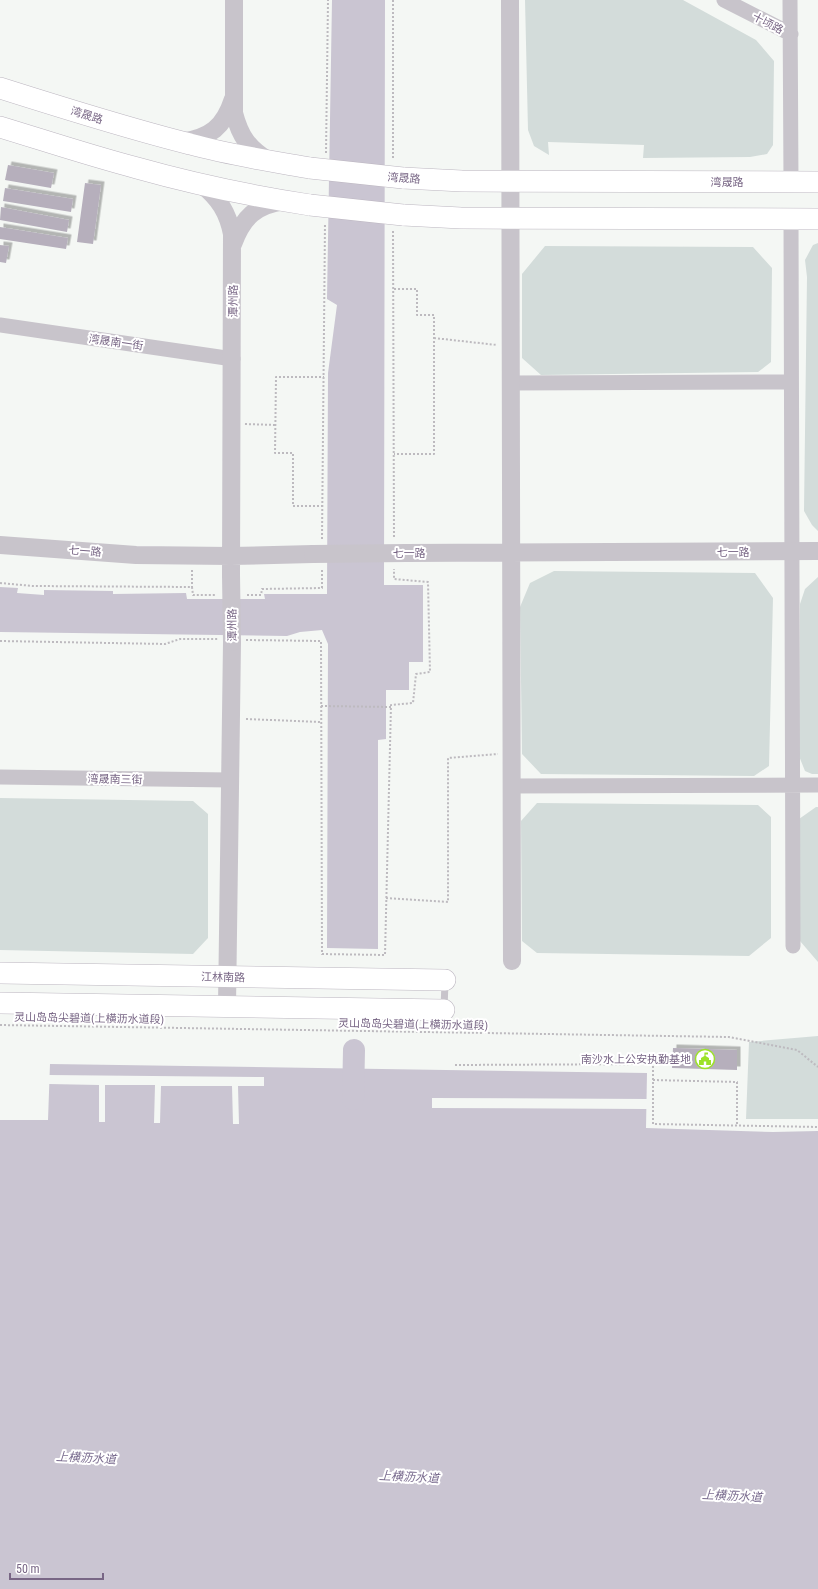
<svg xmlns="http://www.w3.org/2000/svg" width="818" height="1589" viewBox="0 0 818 1589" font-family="'Roboto Condensed','Noto Sans SC',sans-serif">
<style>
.green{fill:#d3dcda}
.water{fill:#cac5d2}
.pier{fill:#f4f7f4}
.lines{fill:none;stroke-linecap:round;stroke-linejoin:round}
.river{stroke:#cac5d2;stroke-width:22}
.building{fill:#b6afbc;filter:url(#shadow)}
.secondary-casing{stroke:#bcb6c0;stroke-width:22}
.path{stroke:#bdbabf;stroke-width:2;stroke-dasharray:2 2;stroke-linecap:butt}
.service{stroke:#c8c4cb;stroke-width:7}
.minor{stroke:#c8c4cb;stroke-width:15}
.tertiary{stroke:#c8c4cb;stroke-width:18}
.secondary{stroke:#fff;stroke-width:21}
.secondary-bridge-casing{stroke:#bcb6c0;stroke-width:22;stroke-linecap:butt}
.tertiary-bridge{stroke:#c8c4cb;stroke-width:18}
.secondary-bridge{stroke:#fff;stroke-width:21}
.labels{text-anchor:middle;stroke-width:4;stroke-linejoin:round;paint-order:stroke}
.street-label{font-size:11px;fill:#786685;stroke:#fff}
.poi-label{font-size:11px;fill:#786685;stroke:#fff;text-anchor:end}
.water-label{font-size:12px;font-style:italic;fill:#7a6c8f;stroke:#fff}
</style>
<defs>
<filter id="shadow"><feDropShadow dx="3.5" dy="-3.5" stdDeviation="0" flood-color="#0004"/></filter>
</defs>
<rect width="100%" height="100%" fill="#f4f7f4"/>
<path class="green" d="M525 0H683L756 40 774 61 773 145 767 154 750 157 643 158 644 145 548 142 549 155 534 146 528 130Z
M818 243V531L812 525 804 511 807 277 805 260 813 245Z
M545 246 753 247 772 268 771 362 758 372 541 375 522 358V274Z
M554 571 755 573 773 598 769 766 754 776 541 774 522 754 520 607 530 583Z
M818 577V774H812L805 771 799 756 800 604 805 589Z
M0 798 193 801 208 814V938L193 954 0 950Z
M537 803 758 805 771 817V938L749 956 537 953 522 941 521 821Z
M816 807H818V962L800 941 799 819Z
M818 1036V1119H746L749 1042Z"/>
<path class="water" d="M332 0H385L384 585H423V662H409V690H386V739L378 740V949L327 948 328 644 322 630 300 632 287 636 0 632V587L18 588 17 593 44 595V590L113 591V594L186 593 187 599H265L264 594H327L328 373 337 305 327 299Z
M50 1064 647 1073 646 1128 773 1132 818 1131V1589H0V1120H48Z"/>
<path class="pier" d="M49 1075 264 1077V1086H238L239 1124H233L232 1086H161L160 1123H154L155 1085H105V1122H99V1085L49 1084Z
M432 1098 647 1099V1109L432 1108Z"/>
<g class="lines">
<path class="river" d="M353 1099 354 1050"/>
</g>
<path class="building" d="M8 165 54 173 51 188 5 180Z
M85 183 101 185 93 244 77 242Z
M5 188 73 199 71 212 3 201Z
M1 207 69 220 67 232 0 220Z
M0 227 68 238 66 249 0 239Z
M0 245 9 246 6 263 0 262Z
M673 1048 737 1050V1070L672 1068Z"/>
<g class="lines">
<defs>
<path id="secondary" d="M0 88C63 108 126 128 190 144 230 155 270 161 310 168
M0 127C46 141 91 156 137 168 194 184 251 196 310 205
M403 178 462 181 818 182
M403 215 461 218 818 219
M0 973 445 980
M0 1003 444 1010"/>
</defs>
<use href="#secondary" class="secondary-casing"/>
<path class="path" d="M393 0V160
M326 153 328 0
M393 231 394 538
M394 289H417V315H434V454H394
M434 338 497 345
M245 424 275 425
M323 506H293V453H275L276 377H324
M322 539 325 223
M192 570V587
M0 583 33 586 192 587 193 595H216
M247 595H261L262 589 322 588V569
M246 640 321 641 322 954 385 955 391 705 413 703 416 674 430 672 428 582 394 579V569
M0 641 165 644 180 639H218
M321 706 391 707
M246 719 321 722
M386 898 448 902V758L498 754
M0 1025 729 1037 797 1050 818 1067
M455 1065 653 1064V1124L818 1127
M653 1080 737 1082V1126"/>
<path class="service" d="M444 1009 445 982"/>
<path class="minor" d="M724 0 791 34
M790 0 791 182
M791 219 793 946
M0 325 233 359
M511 383 791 382
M0 777 230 780
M512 786 818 785"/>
<path class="tertiary" d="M234 0V113C240 136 248 148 269 161
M510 0 512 961
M181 142C210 138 224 127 233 99
M202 185C219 198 228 213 232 234L231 575
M233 244C243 217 256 205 284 201
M0 545 136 555 231 556 313 554
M406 553 818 551
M227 1006 232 642"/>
<use href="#secondary" class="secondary"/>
<defs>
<path id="secondary-bridge" d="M310 168 403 178
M310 205 403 215"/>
</defs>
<use href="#secondary-bridge" class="secondary-bridge-casing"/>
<path class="tertiary-bridge" d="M313 554 406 553
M231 575 232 642"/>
<use href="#secondary-bridge" class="secondary-bridge"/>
</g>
<defs>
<symbol id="civic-ring" viewBox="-11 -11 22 22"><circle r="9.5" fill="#fff" stroke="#9ce228" stroke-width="1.5"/><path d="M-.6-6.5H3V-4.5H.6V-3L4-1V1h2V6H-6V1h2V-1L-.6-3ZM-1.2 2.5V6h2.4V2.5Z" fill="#9ce228"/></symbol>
</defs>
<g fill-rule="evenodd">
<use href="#civic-ring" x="694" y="1048" width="22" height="22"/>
</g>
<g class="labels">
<g class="street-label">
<text transform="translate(768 23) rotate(27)" y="4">十顷路</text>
<text transform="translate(87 115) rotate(17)" y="4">湾晟路</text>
<text transform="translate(404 178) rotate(4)" y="4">湾晟路</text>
<text x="727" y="186">湾晟路</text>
<text transform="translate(233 301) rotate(-90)" y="4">潭州路</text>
<text transform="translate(116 342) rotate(8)" y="4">湾晟南一街</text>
<text transform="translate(85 551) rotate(4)" y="4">七一路</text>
<text x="733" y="556">七一路</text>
<text x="409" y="557">七一路</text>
<text transform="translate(232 625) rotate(-91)" y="4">潭州路</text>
<text transform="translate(115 779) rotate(1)" y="4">湾晟南三街</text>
<text transform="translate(223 977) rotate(1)" y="4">江林南路</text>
<text transform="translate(89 1018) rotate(1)" y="4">灵山岛岛尖碧道(上横沥水道段)</text>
<text transform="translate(413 1024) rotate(1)" y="4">灵山岛岛尖碧道(上横沥水道段)</text>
</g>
<g class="poi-label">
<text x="691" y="1063">南沙水上公安执勤基地</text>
</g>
<g class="water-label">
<text transform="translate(86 1458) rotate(3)" y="4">上横沥水道</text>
<text transform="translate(409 1477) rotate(3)" y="4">上横沥水道</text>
<text transform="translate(732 1496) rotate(3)" y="4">上横沥水道</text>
</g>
</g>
<path d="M10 1573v6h93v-6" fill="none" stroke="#786685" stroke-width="2"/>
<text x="16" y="1573" font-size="12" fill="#786685" stroke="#ffffff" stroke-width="3" paint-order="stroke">50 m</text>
</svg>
